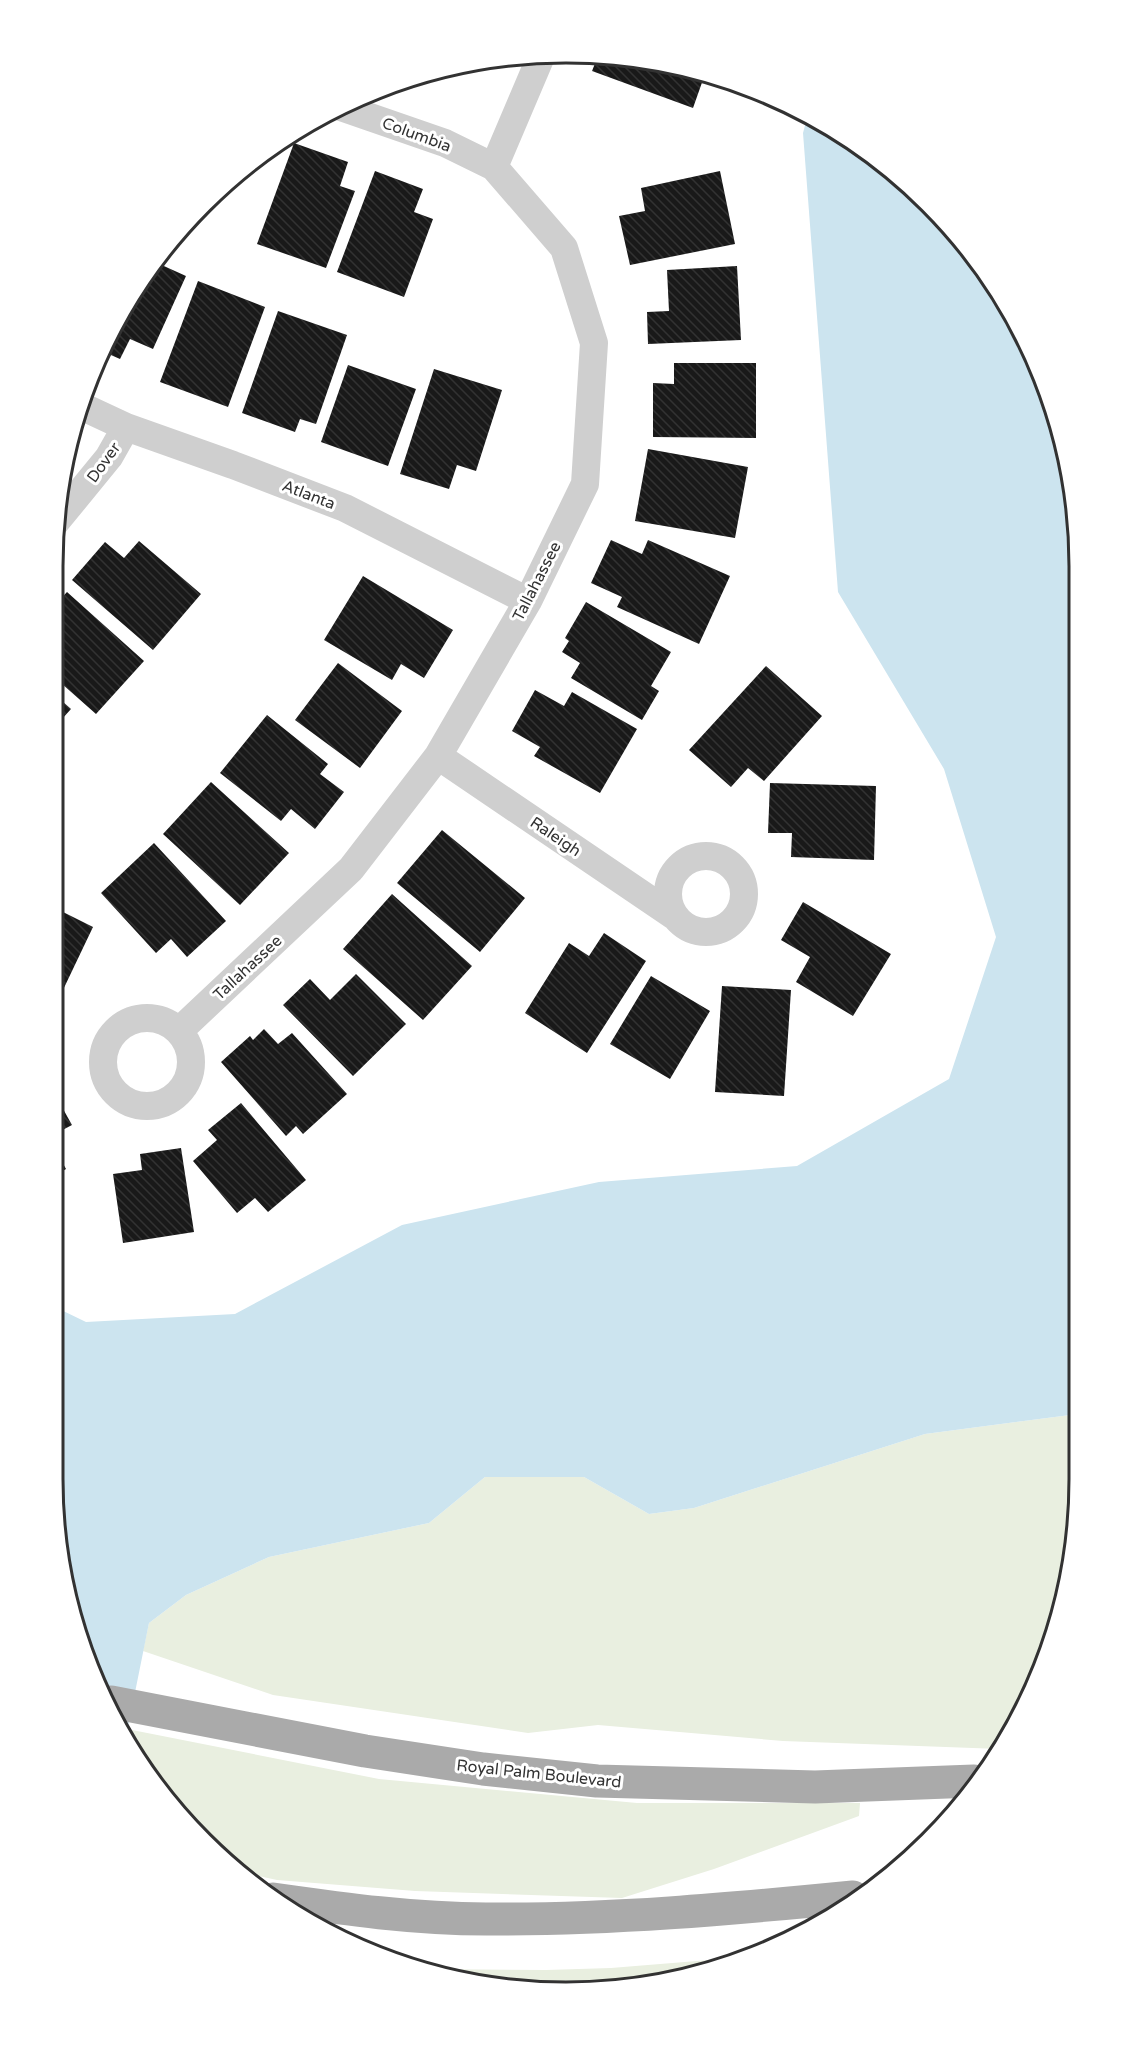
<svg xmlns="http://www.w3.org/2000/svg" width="1132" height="2045" viewBox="0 0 1132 2045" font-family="'Varela Round',sans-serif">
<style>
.grass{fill:#e9efe0}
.water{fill:#cce4ef}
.building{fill:url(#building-back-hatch)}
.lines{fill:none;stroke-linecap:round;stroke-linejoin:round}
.minor{stroke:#cfcfcf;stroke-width:28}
.primary{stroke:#aaa;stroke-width:33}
.labels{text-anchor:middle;stroke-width:6;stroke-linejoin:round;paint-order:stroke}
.street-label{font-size:16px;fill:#323232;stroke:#fff}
.rim{fill:none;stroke:#323232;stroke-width:3}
</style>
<defs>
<pattern id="building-back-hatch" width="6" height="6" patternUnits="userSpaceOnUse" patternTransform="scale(1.5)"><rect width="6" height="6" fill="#191919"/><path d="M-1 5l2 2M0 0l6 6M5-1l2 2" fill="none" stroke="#323232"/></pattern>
</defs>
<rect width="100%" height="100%" fill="#fff"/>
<path class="grass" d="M1078 1414V1512L1062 1612 1011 1735 1000 1749 783 1741 598 1725 528 1733 273 1695 143 1651 149 1623 186 1595 269 1557 429 1523 485 1477H584L649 1514 694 1508 925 1434Z
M127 1729 379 1779 637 1803H860L859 1816 714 1869 622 1898 415 1891 277 1880 245 1873 159 1792 127 1732Z
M746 1957 600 1991 433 1975 421 1969 546 1970 611 1968Z"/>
<path class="water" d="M808 114 822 121 905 180 993 281 1052 401 1075 499 1078 1414 925 1434 694 1508 649 1514 584 1477H485L429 1523 269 1557 186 1595 149 1623 127 1732 80 1644 53 1479V1306L86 1322 235 1314 402 1225 599 1182 797 1166 949 1079 996 937 944 769 838 592 803 133Z"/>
<path class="building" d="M598 56 633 57 705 74 693 108 592 71Z
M433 70 428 83 413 78Z
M294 143 348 162 340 186 355 191 326 268 257 244Z
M375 171 423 189 414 212 433 219 404 297 337 272Z
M720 171 735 244 630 265 619 216 645 211 641 188Z
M155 262 186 276 153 349 130 339 120 359 104 352 121 310Z
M737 266 741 340 648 344 647 312 669 311 667 270Z
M198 281 265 307 228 407 160 382Z
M278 311 347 335 316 424 300 419 295 432 242 413Z
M674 363H756V438L653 437V383L674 384Z
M348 365 416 389 388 466 321 442Z
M434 369 502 390 476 471 457 465 449 489 400 474Z
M648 449 748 467 735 538 635 521Z
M611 540 642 554 648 540 730 576 699 644 617 607 622 597 591 583Z
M139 541 201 594 153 650 72 580 105 542 124 558Z
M363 576 453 630 424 678 401 664 392 680 324 640Z
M67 592 144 661 96 714 53 676V607Z
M586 602 671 652 651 686 659 691 642 720 571 678 580 663 562 652 569 641 565 638Z
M338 663 402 711 360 768 295 720Z
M766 666 822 716 764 781 748 768 731 787 689 750Z
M535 690 564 706 572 692 637 729 600 793 534 756 540 747 512 731Z
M53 693 71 709 53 729Z
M267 715 328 764 320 774 344 792 315 829 291 809 281 821 220 773Z
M211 782 289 853 240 905 163 834Z
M770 783 876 786 874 860 791 857 792 833H768Z
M442 830 525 898 480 952 397 883Z
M154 843 226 921 187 957 171 939 156 953 101 893Z
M392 894 472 966 423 1020 343 949Z
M803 902 891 954 853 1016 796 982 810 957 781 940Z
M53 907 93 927 62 992 53 988Z
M604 933 646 961 587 1053 525 1013 569 943 589 956Z
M356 974 406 1024 353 1076 283 1005 310 979 330 1000Z
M651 976 710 1011 670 1079 610 1044Z
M722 986 791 990 784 1096 715 1092Z
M53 1005H57L58 1047H53Z
M264 1029 278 1044 292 1033 347 1094 303 1134 296 1126 286 1136 221 1062 250 1036 253 1040Z
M53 1091 72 1125 53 1135Z
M241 1103 306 1180 268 1212 255 1198 237 1213 193 1161 217 1140 208 1130Z
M53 1145 66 1169 53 1177Z
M181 1148 194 1232 123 1243 113 1174 142 1170 140 1154Z"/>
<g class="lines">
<path class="minor" d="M494 167 542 54
M81 406 126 427 233 465 345 508 528 601
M55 523 109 457 126 427
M438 756 674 916
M668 894a38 38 0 1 1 76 0a38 38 0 1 1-76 0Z
M103 1062a44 44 0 1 1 88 0a44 44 0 1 1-88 0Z
M179 1031 351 869 438 756 528 601 585 484 594 343 564 248 494 167 445 143 338 106"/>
<path class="primary" d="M111 1702 365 1751 483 1769 597 1781 815 1787 974 1781
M273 1899C344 1909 415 1919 486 1919 609 1920 731 1909 853 1897"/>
</g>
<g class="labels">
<g class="street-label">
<text transform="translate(417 134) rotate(20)" y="6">Columbia</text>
<text transform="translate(103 462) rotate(-54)" y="6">Dover</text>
<text transform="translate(309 494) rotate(21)" y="6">Atlanta</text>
<text transform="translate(536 581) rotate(-63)" y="6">Tallahassee</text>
<text transform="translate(556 836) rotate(34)" y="6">Raleigh</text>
<text transform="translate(247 967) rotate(-43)" y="6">Tallahassee</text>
<text transform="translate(539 1773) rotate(6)" y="6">Royal Palm Boulevard</text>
</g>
</g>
<path d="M0 0H1132V2045H0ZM566 63H566A503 503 0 0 1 1069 566V1479A503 503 0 0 1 566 1982H566A503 503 0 0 1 63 1479V566A503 503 0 0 1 566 63Z" fill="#fff" fill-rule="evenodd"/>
<path class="rim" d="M566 63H566A503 503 0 0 1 1069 566V1479A503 503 0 0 1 566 1982H566A503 503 0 0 1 63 1479V566A503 503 0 0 1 566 63Z"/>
</svg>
